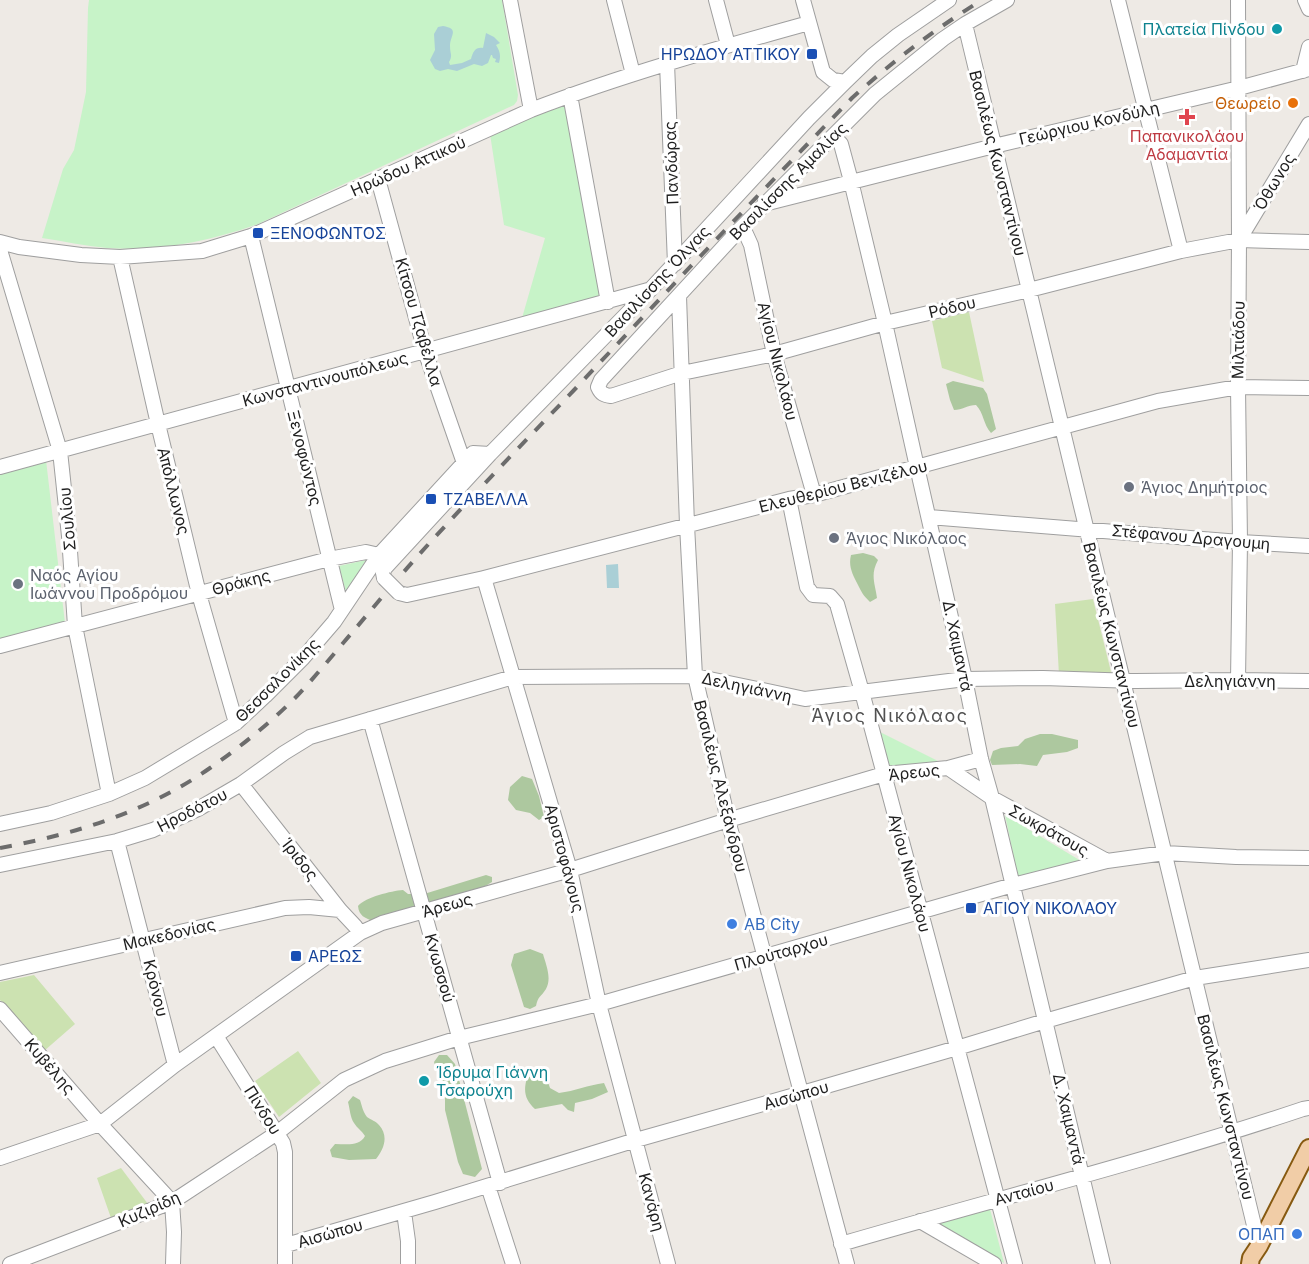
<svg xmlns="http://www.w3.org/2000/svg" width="1309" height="1264" viewBox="0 0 1309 1264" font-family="Inter,sans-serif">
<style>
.grass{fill:#cce2b1}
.forest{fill:#adc89f}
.park{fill:#c7f3c8}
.water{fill:#aacfd6}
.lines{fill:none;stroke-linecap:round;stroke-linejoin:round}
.minor-casing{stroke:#9f9f9f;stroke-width:16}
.major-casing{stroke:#875a11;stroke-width:20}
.minor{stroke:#fff;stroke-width:14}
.major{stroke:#f1cda7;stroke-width:16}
.rail{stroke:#6c6c6c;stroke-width:4;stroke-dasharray:12 12;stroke-linecap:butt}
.minor-bridge-casing{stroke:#9f9f9f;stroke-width:16;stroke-linecap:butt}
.minor-bridge{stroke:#fff;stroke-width:14}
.culture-dot{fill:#0f9aa8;stroke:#fff;stroke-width:2}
.transit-dot{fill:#1a4fb4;stroke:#fff;stroke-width:2}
.food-dot{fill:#e8710a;stroke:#fff;stroke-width:2}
.health-dot{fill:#e0444e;stroke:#fff;stroke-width:2}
.worship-dot{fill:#6b7280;stroke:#fff;stroke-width:2}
.shop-dot{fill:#3f7fe0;stroke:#fff;stroke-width:2}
.labels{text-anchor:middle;stroke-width:6;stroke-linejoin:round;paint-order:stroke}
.culture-label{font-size:16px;fill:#0d838f;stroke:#fff;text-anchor:end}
.transit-label{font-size:16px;fill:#164399;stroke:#fff;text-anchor:start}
.food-label{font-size:16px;fill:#c56008;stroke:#fff;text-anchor:end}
.street-label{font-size:16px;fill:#1e1e1e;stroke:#fff}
.health-label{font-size:16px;fill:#be3a42;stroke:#fff}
.worship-label{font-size:16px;fill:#5b616d;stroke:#fff;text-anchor:start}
.shop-label{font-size:16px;fill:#366cbe;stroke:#fff;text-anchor:start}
.neighbourhood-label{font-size:18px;letter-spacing:1.5px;fill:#515151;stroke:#fff}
</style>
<rect width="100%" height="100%" fill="#eeeae5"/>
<path class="grass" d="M969 312 984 382 942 368 932 321Z
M1093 599 1112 676 1059 675 1055 604Z
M34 975 75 1024 44 1051 0 1000V982Z
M298 1051 321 1083 279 1117 255 1081Z
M121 1168 148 1204 111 1218 97 1178Z"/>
<path class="forest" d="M953 381 983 388 987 394 996 429 991 433C983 424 984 413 976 405 968 405 962 410 954 410L950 400 946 384Z
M863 553 874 556 878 560C870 575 875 583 877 598L870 602C863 595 862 593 858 585 853 575 848 567 851 555Z
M1040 734H1052L1078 740V748L1067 752 1043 755 1037 766 1020 764 992 765 990 760 993 751 1001 748 1018 746 1025 739Z
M522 776 532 779 539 796 544 817 539 820 530 813 516 810 508 800 510 787Z
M486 875 492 877V882L477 891 373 921C365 918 359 916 358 906 366 897 391 891 403 890L408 894H424Z
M530 949 543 954C546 965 552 978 546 989 541 997 538 996 536 1006L530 1009 524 1007 511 965 514 954Z
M439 1055H447L455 1064 482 1169 475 1177 463 1174 458 1162 445 1110V1098L434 1062Z
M537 1073 545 1074 550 1088 559 1093C575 1091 588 1085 604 1083L608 1092 592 1099 575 1103 574 1112 568 1110 562 1104 535 1109C525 1100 523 1091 527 1078Z
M353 1096 360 1100C362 1106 363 1112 367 1117 371 1120 376 1121 379 1125 389 1136 384 1149 376 1159L349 1160 332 1157 330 1150 335 1144C346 1144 359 1147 365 1136 362 1131 357 1128 354 1123 350 1117 350 1109 348 1102Z"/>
<path class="park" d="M89 0H502L518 95 517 101 514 105 258 224C210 241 157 252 107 248 85 246 63 241 42 238L63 169 74 150 86 92 88 8Z
M568 99 606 296 522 318 545 238 504 225 490 134Z
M46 460 65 623 0 639V473Z
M366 560 346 592 339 566Z
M880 732 942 763 887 768Z
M1005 815 1081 861 1018 877Z
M990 1209 1004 1263 937 1223Z"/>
<path class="water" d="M443 26C460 29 450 35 450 46 450 54 453 55 449 62L450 65 462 63 471 59C473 52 475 47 483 48L486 33 494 37 500 43 496 45C500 51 501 56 499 63L495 62 496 59 493 58 492 55H491L488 63 482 66 474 64 457 71 448 69 440 71 435 69 430 60 435 50 434 34 438 27Z
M618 564 619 588H607L606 565Z"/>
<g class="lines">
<defs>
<path id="minor" d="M510 0 531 110
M614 0 633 74
M716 0 728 45
M803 0 823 72 833 80 845 82
M1007 0 965 24 943 39 875 94 740 229 601 380 598 387C601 394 604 395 611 396L682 373 774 354 885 323 1029 290 1181 251 1239 240 1309 242
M1118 0 1181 251
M1238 0 1239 240 1238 387 1240 542 1238 680
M1305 0 1309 9
M965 24 1259 1246
M667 63 675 264
M1303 71 1309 47
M570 95 608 302
M833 136 841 144 851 181 885 323 917 467 965 679 981 759 992 798 1103 1264
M378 179 425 351 464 463
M764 204 994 146 1239 88 1309 69
M740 229 746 234 751 245 774 354 814 495
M251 236 342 610
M1239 240 1309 124
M0 242 19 247 81 255 120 257 202 251 251 236 531 110C622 75 715 49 809 23
M0 250 60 451 69 536 75 626 109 794
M120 257 158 424 199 594 236 723
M679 296 687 525 695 676 728 820 847 1264
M0 467 648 290
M789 499 807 587 813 595 830 596 837 604 862 692 1015 1264
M929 517 1240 542 1309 546
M384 578 383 573 385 568 490 454 650 290 809 118 845 82 872 56 898 35 949 0
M484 578 570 870 599 1004 668 1264
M399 593 407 595 484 578 789 499 814 495 1158 401 1238 387 1309 388
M0 646 329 559 366 552 379 555
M370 719 500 1183
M948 768 981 759
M241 784 340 910 355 926 360 933
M0 824 51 813 109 794 145 778 236 723 265 696 303 658 334 622 379 555 473 453 490 454
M117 841 175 1065
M0 865 117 841 153 830 198 809 241 784 284 753 310 737 513 677 695 676 805 699 965 679 1043 678 1135 681 1238 680 1309 681
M0 973 285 908 309 907 340 910
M0 1009 100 1124 172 1202 174 1232 173 1264
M216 1036 283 1143 285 1152V1264
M0 1158 100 1124 175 1065 360 933 382 923 570 870 728 820 884 774 948 768 992 798 1107 861
M488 1186 513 1264
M404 1212 408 1241V1264
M920 1221 994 1264
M841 1244C995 1199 1151 1160 1303 1109L1309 1108
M286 1245 435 1202 636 1140 816 1089 957 1048 1045 1021 1195 978 1309 960
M10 1264 172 1202 277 1133 344 1080 385 1061 459 1038 599 1004 1013 885 1107 861 1165 853 1236 857 1309 858"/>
<path id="major" d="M1250 1264 1251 1258 1259 1246 1309 1148"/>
</defs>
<use href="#minor" class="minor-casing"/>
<use href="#major" class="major-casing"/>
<use href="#minor" class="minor"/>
<use href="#major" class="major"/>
<path class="rail" d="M0 848C75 834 147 812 210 768 240 747 269 724 295 698 316 676 336 651 356 628 386 592 416 557 448 523 490 477 533 433 576 388 667 291 759 194 852 98 893 61 935 29 982 0"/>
<defs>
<path id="minor-bridge" d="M384 578 399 593"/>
</defs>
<use href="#minor-bridge" class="minor-bridge-casing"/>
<use href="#minor-bridge" class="minor-bridge"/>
</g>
<g class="culture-dot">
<circle cx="1277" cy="29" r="6"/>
<circle cx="424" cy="1081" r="6"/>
</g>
<g class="transit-dot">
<rect x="806" y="48" width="12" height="12" rx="3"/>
<rect x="252" y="227" width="12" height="12" rx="3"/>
<rect x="425" y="493" width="12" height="12" rx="3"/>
<rect x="965" y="902" width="12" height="12" rx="3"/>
<rect x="290" y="950" width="12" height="12" rx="3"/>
</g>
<circle class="food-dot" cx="1293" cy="103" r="6"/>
<path class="health-dot" d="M1184 108h6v6h6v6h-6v6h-6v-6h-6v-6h6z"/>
<g class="worship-dot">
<circle cx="1129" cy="487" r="6"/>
<circle cx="834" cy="538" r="6"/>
<circle cx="18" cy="584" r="6"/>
</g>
<g class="shop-dot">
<circle cx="732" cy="924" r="6"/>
<circle cx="1297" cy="1234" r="6"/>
</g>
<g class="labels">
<g class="culture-label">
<text x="1265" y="35">Πλατεία Πίνδου</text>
<text x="436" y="1078" text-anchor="start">Ίδρυμα Γιάννη<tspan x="436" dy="18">Τσαρούχη</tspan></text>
</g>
<g class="transit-label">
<text x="800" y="60" text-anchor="end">ΗΡΩΔΟΥ ΑΤΤΙΚΟΥ</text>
<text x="270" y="239">ΞΕΝΟΦΩΝΤΟΣ</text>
<text x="443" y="505">ΤΖΑΒΕΛΛΑ</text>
<text x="983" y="914">ΑΓΙΟΥ ΝΙΚΟΛΑΟΥ</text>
<text x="308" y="962">ΑΡΕΩΣ</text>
</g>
<g class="food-label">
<text x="1281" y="109">Θεωρείο</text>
</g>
<g class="street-label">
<text transform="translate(1089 123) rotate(-13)" y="6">Γεώργιου Κονδύλη</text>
<text transform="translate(671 163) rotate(-92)" y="6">Πανδώρας</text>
<text transform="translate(998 163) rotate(76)" y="6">Βασιλέως Κωνσταντίνου</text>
<text transform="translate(408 166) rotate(-24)" y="6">Ηρώδου Αττικού</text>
<text transform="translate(788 181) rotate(-45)" y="6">Βασιλίσσης Αμαλίας</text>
<text transform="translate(1274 182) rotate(-59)" y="6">Όθωνος</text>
<text transform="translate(657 281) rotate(-47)" y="6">Βασιλίσσης Όλγας</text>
<text transform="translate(952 307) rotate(-13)" y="6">Ρόδου</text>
<text transform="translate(419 322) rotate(74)" y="6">Κίτσου Τζαβέλλα</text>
<text transform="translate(1238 340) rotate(-89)" y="6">Μιλτιάδου</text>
<text transform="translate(778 361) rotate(76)" y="6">Αγίου Νικολάου</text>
<text transform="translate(325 379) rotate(-15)" y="6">Κωνσταντινουπόλεως</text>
<text transform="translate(305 458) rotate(76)" y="6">Ξενοφώντος</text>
<text transform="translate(843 486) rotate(-14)" y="6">Ελευθερίου Βενιζέλου</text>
<text transform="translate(174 491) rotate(76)" y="6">Απόλλωνος</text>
<text transform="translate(67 519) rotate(-95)" y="6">Σουλίου</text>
<text transform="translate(1191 537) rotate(5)" y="6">Στέφανου Δραγουμη</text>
<text transform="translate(241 582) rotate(-15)" y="6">Θράκης</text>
<text transform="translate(1112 635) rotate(76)" y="6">Βασιλέως Κωνσταντίνου</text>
<text transform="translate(958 646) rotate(78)" y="6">Δ. Χαιμαντά</text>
<text transform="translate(277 680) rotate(-45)" y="6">Θεσσαλονίκης</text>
<text x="1230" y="687">Δεληγιάννη</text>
<text transform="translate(747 687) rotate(12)" y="6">Δεληγιάννη</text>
<text transform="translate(914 772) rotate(-6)" y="6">Άρεως</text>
<text transform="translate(721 786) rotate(76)" y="6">Βασιλέως Αλεξάνδρου</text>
<text transform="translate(192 810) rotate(-27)" y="6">Ηροδότου</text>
<text transform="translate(1049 830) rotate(29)" y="6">Σωκράτους</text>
<text transform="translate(565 858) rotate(75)" y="6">Αριστοφάνους</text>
<text transform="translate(300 859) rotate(52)" y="6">Ίριδος</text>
<text transform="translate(910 873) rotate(75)" y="6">Αγίου Νικολάου</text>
<text transform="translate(447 905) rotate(-16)" y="6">Άρεως</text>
<text transform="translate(169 934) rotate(-13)" y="6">Μακεδονίας</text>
<text transform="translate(781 952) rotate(-16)" y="6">Πλούταρχου</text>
<text transform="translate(440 968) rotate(74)" y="6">Κνωσσού</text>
<text transform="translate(156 988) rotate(76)" y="6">Κρόνου</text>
<text transform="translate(50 1066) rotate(49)" y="6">Κυβέλης</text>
<text transform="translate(796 1095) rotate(-16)" y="6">Αισώπου</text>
<text transform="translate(1226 1107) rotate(76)" y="6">Βασιλέως Κωνσταντίνου</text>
<text transform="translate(263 1110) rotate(58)" y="6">Πίνδου</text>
<text transform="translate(1069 1119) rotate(77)" y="6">Δ. Χαιμαντά</text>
<text transform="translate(1024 1192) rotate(-15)" y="6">Ανταίου</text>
<text transform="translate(652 1202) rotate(75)" y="6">Κανάρη</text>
<text transform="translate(149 1209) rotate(-24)" y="6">Κυζιρίδη</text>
<text transform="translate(330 1233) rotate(-16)" y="6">Αισώπου</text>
</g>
<g class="health-label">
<text x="1187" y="142">Παπανικολάου<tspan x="1187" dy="18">Αδαμαντία</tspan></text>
</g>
<g class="worship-label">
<text x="1141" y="493">Άγιος Δημήτριος</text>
<text x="846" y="544">Άγιος Νικόλαος</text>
<text x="30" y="581">Ναός Αγίου<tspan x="30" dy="18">Ιωάννου Προδρόμου</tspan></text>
</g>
<g class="shop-label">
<text x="744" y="930">AB City</text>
<text x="1285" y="1240" text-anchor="end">ΟΠΑΠ</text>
</g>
<g class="neighbourhood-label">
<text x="890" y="722">Άγιος Νικόλαος</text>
</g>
</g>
</svg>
